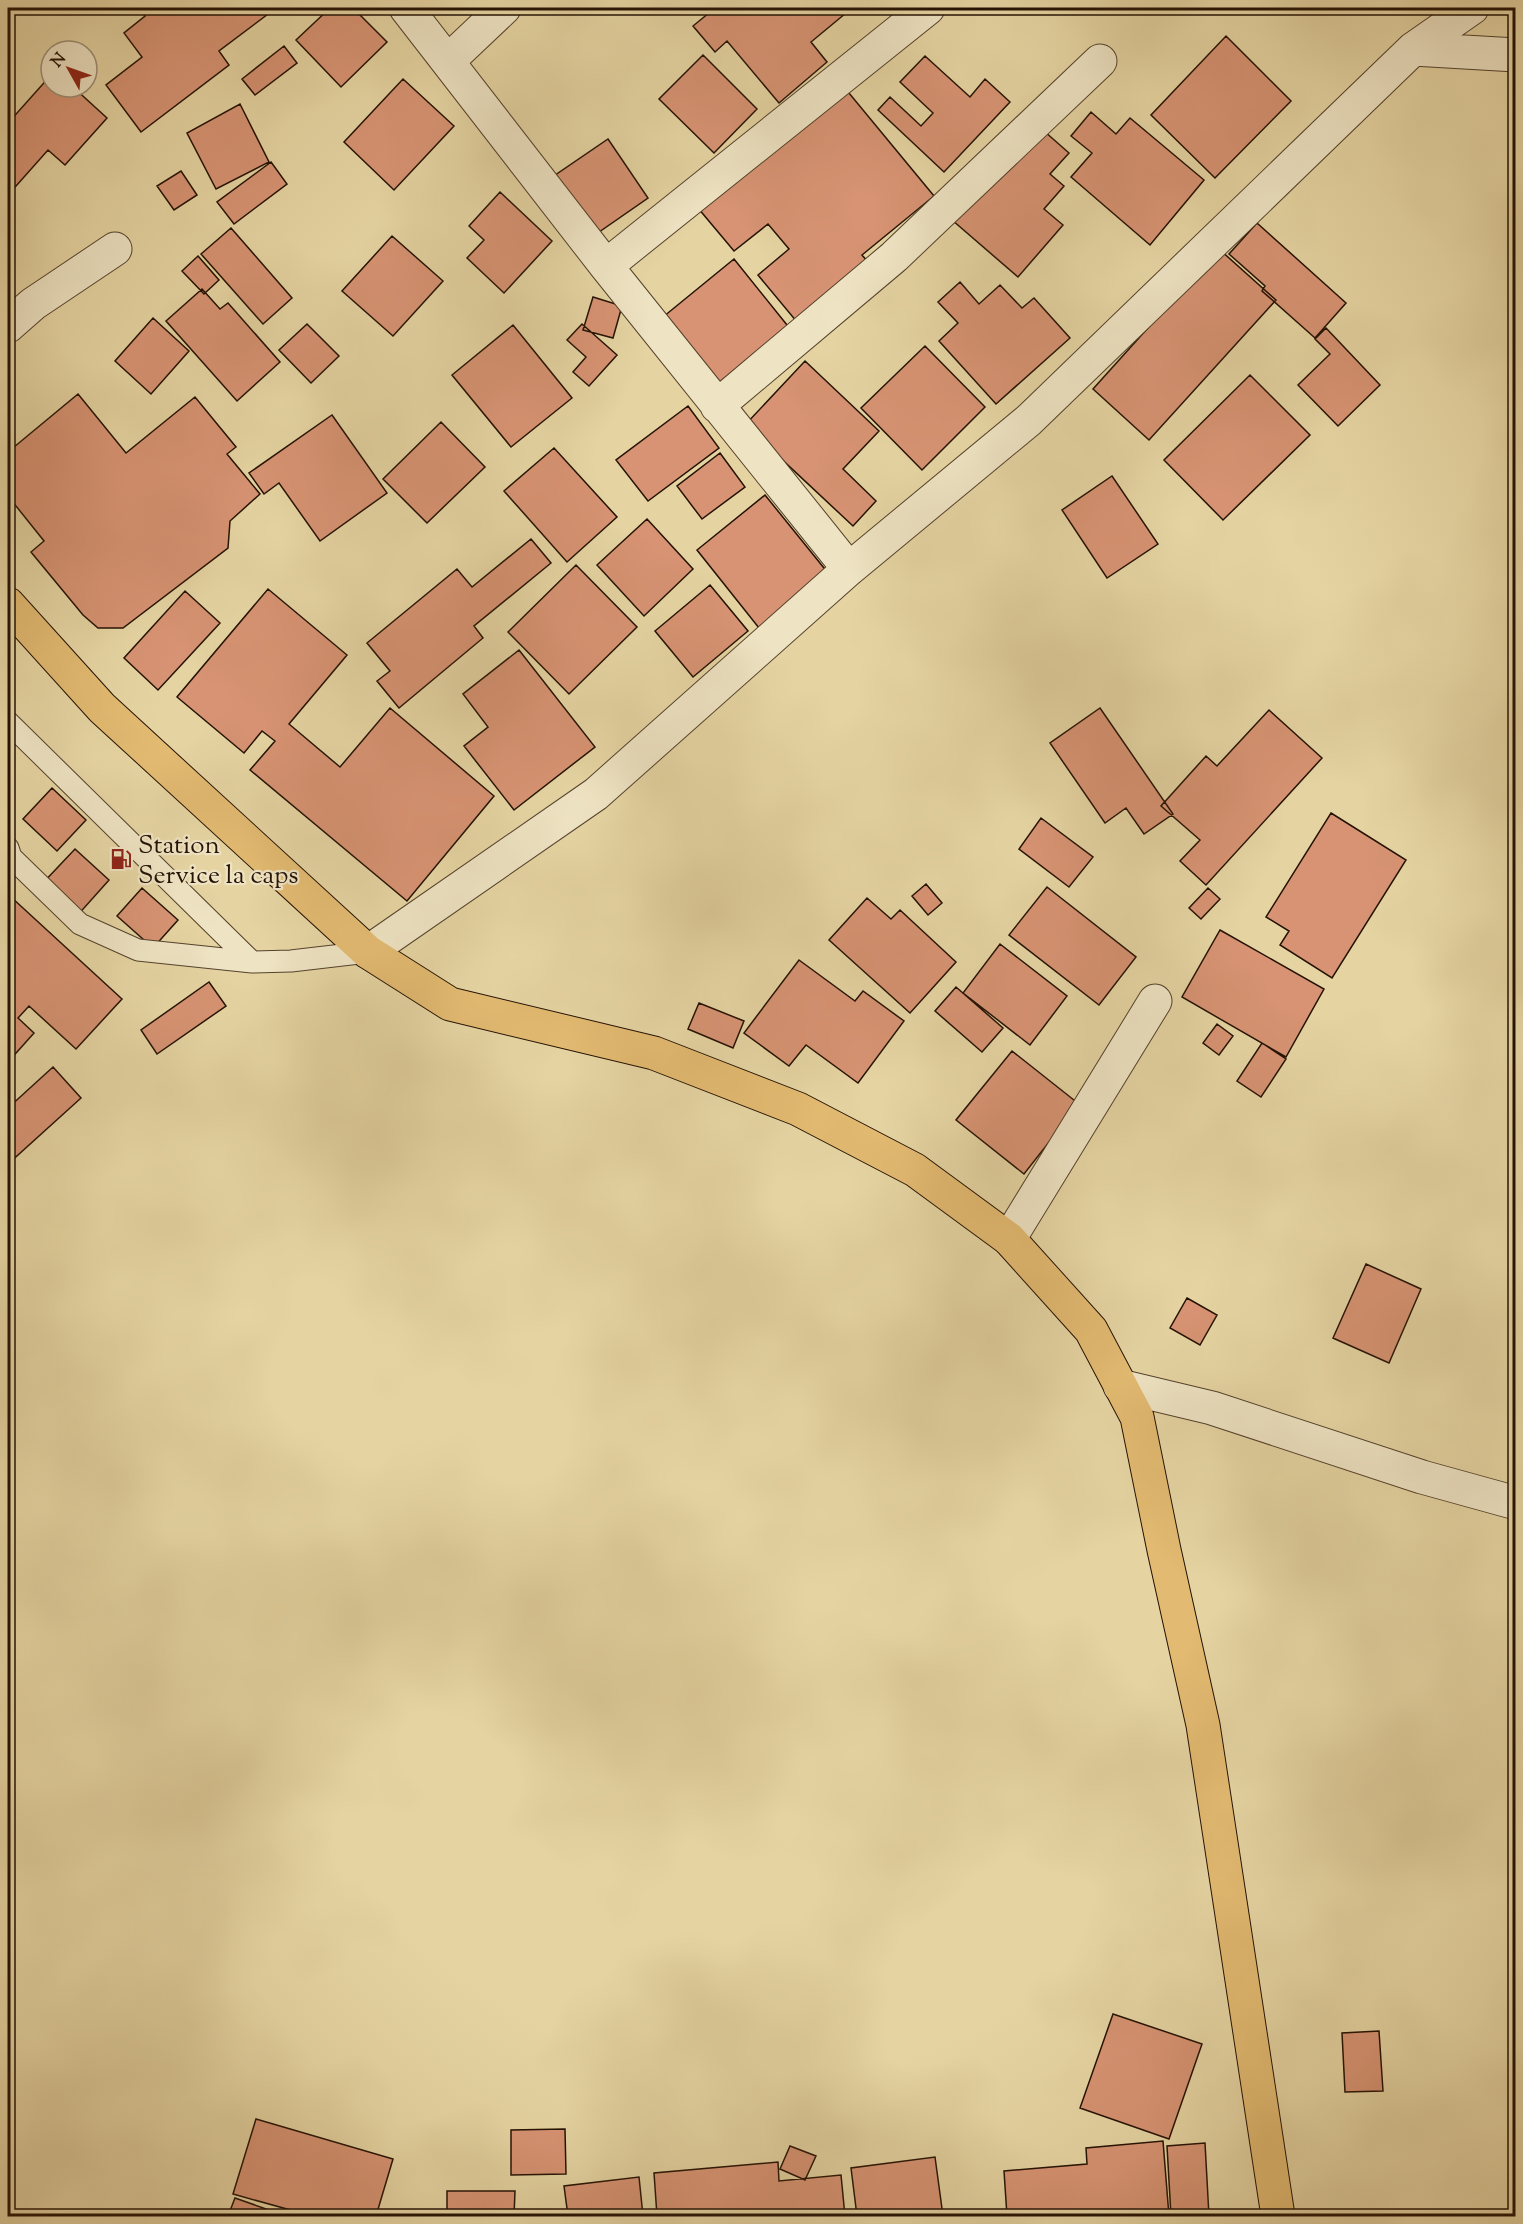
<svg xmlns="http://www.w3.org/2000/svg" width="1523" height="2224" viewBox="0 0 1523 2224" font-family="'Sorts Mill Goudy',serif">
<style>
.building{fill:#d79373;stroke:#241204;stroke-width:1.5}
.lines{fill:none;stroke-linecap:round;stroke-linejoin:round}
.service-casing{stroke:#54422c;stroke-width:23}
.minor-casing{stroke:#54422c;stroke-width:35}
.primary-casing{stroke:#241204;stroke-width:35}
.service{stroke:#eee3c3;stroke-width:21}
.minor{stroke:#eee3c3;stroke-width:33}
.primary{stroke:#e2ba71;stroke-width:33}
.labels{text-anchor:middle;stroke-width:4.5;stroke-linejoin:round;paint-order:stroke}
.poi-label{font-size:26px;fill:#241204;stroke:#eee3c3;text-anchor:start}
</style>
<rect width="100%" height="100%" fill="#e5d4a2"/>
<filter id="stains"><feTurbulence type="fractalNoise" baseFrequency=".00333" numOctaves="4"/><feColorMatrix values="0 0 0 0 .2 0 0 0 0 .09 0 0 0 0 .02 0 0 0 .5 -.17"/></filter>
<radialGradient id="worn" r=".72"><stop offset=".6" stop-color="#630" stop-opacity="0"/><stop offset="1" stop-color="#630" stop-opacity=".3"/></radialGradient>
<path class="building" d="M139 8H276L219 51 229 65 141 132 106 85 142 57 124 33 145 16Z
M330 8H353L387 42 341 87 296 40Z
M715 8H852L811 42 827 62 779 103 727 41 715 52 693 26Z
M1226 36 1291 101 1215 178 1151 115Z
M284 46 297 63 255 95 242 79Z
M703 55 757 109 714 153 659 99Z
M925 56 970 97 985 79 1010 102 944 172 878 110 890 97 921 126 933 113 900 82Z
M51 75V87H73L107 118 65 165 48 150 8 195V120L9 122Z
M403 79 454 126 394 190 344 142Z
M844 87 934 196 862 255 869 263 797 322 758 275 789 249 768 224 734 251 698 208Z
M240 104 269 162 216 189 187 133Z
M1091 112 1116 134 1130 118 1204 180 1150 245 1071 177 1092 153 1071 136Z
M1036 124 1069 153 1050 174 1064 186 1044 209 1063 225 1018 277 952 220Z
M608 139 648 198 589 239 548 180Z
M271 162 287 184 234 224 217 202Z
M181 171 197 195 174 210 157 186Z
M500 192 552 241 504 293 467 258 484 240 469 226Z
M1257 223 1346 303 1315 338 1262 291 1265 286 1229 254Z
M231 228 292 298 263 324 201 254Z
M392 236 443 281 393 336 342 291Z
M1219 249 1276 300 1149 440 1093 389Z
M198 256 219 280 204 294 182 271Z
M734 259 791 330 720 388 663 317Z
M960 282 979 304 1000 285 1022 308 1034 298 1070 338 996 404 939 341 958 323 938 302Z
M202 289 220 309 228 303 280 362 237 401 166 321Z
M593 297 622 306 613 338 583 330Z
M153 318 189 351 151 394 115 361Z
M307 324 339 356 311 383 279 350Z
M582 324 617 355 589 386 573 372 586 357 567 340Z
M513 325 572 398 511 447 452 375Z
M1326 328 1380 385 1338 426 1298 385 1330 354 1315 339Z
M925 346 985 407 922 470 861 408Z
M805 361 879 431 843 469 876 501 853 526 745 425Z
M1250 375 1310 435 1223 520 1164 460Z
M78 394 126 453 195 397 236 447 227 454 260 494 230 521 228 548 123 628H98L83 615 31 552 44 541 8 496V452Z
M688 406 719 448 648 501 616 460Z
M332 415 387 493 320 541 279 483 264 494 249 473Z
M441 422 485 467 427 523 383 479Z
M554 448 617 517 567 562 504 491Z
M720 453 745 487 702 519 677 486Z
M1112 476 1158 544 1107 578 1062 510Z
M765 495 828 573 759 628 697 550Z
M647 519 693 569 644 616 597 565Z
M531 539 551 563 474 626 483 638 399 708 377 681 390 671 367 643 457 569 472 587Z
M576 565 637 627 569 694 508 632Z
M710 585 748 631 693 677 655 631Z
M268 589 347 655 289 724 340 767 390 708 494 796 407 901 250 770 275 741 262 731 244 753 177 697Z
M185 591 220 623 158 690 124 658Z
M519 650 595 747 514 810 464 746 488 727 463 694Z
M1100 708 1173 814 1144 834 1126 808 1105 823 1050 743Z
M1269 710 1322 758 1206 885 1180 861 1200 840 1161 806 1206 756 1217 766Z
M52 788 86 820 57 851 23 819Z
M1331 813 1406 860 1332 978 1280 945 1289 931 1266 917Z
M1041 818 1093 857 1069 887 1019 849Z
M75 849 109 880 76 917 41 885Z
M926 884 942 903 928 915 912 896Z
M1047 887 1136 957 1099 1005 1009 935Z
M142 888 178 920 153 948 117 916Z
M1208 888 1220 899 1201 919 1189 908Z
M11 897 122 999 76 1049 29 1006 18 1018 34 1033 8 1062V900Z
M867 898 891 919 900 910 956 962 910 1013 829 940Z
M1220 930 1324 989 1286 1057 1182 997Z
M1000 944 1067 996 1030 1045 963 993Z
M799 960 855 1001 863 991 904 1021 858 1083 806 1045 789 1066 744 1033Z
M209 982 226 1006 157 1054 141 1030Z
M956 987 1003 1028 982 1052 935 1011Z
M699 1003 744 1021 733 1048 688 1029Z
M1217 1024 1233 1036 1219 1055 1203 1043Z
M1262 1043 1286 1059 1261 1097 1237 1081Z
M1012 1051 1079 1104 1024 1174 956 1120Z
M53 1067 81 1098 8 1164V1108Z
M1366 1264 1421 1289 1389 1363 1333 1338Z
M1187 1298 1217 1315 1200 1345 1170 1328Z
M1113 2014 1202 2044 1169 2139 1080 2108Z
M1379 2031 1383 2091 1345 2092 1342 2033Z
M256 2119 393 2159 376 2216H312L233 2194Z
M565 2129 566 2174 511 2175V2130Z
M1163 2141 1169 2216H1007L1004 2171 1087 2164 1086 2148Z
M1205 2143 1209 2216H1171L1167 2146Z
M790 2146 816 2156 805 2180 780 2169Z
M935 2157 943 2216H857L851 2168Z
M778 2162 779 2181 841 2175 845 2216H657L654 2173Z
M639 2177 643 2216H568L564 2186Z
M447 2191H515L514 2216H447Z
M235 2198 286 2216H228Z"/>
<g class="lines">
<defs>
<path id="service" d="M8 722 252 962
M8 848 11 857 80 924 138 950 252 962 291 961 368 952"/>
<path id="minor" d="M406 8 606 266 849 569
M1413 49 1516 55
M448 61 504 8
M606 266 928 8
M8 326 33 304 115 249
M717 406 894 257 1100 61
M368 952 596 794 849 569 1029 420 1413 49 1472 8
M1009 1239 1155 1001
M1120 1386 1212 1408 1422 1477 1516 1503"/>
<path id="primary" d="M8 604 102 708 368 952 450 1004 654 1053 798 1109 915 1170 1009 1239 1091 1330 1137 1417 1164 1550 1203 1725 1278 2216"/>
</defs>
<use href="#service" class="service-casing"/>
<use href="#minor" class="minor-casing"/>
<use href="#primary" class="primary-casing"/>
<use href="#service" class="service"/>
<use href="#minor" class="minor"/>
<use href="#primary" class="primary"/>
</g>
<defs>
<symbol id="fuel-bare" viewBox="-9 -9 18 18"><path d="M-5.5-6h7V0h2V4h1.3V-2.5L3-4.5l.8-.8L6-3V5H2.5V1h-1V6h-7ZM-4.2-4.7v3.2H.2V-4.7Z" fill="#8f2418" stroke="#eee3c3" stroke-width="2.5" paint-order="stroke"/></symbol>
</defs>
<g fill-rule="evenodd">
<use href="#fuel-bare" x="106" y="844" width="30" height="30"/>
</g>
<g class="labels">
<g class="poi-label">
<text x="138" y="853">Station<tspan x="138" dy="30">Service la caps</tspan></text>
</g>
</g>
<rect width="1523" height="2224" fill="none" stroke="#e5d4a2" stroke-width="30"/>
<rect x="9" y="9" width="1505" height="2206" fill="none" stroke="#241204" stroke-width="3"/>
<rect x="15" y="15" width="1493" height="2194" fill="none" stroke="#241204" stroke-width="1.5"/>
<g transform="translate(69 69) rotate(310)"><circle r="28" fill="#eee3c3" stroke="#9d8f77" stroke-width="1.5"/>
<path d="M0-4.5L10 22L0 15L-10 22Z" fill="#8f2418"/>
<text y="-9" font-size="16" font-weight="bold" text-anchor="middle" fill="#241204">N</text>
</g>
<rect width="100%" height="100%" filter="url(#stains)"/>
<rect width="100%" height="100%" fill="url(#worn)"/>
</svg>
